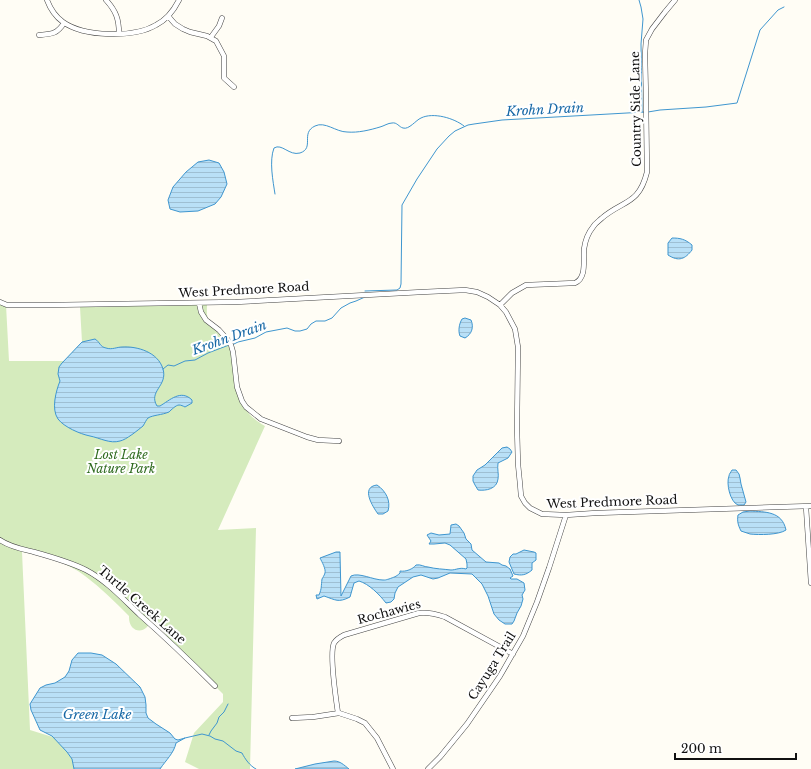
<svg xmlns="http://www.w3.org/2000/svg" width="811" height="769" viewBox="0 0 811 769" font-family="'Libre Baskerville',serif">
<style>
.green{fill:#d5ebbd}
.water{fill:url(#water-rules);stroke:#3f96cf}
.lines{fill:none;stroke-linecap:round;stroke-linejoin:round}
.stream{stroke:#3f96cf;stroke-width:1}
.minor-casing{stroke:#444;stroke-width:5.5}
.minor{stroke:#fff;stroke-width:4.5}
.labels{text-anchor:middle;stroke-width:4;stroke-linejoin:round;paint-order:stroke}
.street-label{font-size:12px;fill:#111;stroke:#fff}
.park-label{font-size:12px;font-style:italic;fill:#2f6b1f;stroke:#fff}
.water-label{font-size:13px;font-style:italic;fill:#1768a6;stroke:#fff}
</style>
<defs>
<pattern id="water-rules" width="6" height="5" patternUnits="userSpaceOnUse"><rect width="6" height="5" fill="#b9e0f7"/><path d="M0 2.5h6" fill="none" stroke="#9ebfd3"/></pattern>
</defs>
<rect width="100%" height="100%" fill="#fffdf5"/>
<path class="green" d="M0 305H6L9 361H64L82 342 80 307 207 305C207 310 206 316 209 320 214 329 228 340 232 350 233 354 233 360 234 365 238 392 238 411 265 426L218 530 256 528 250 769H199L185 762 194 733 223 702V694L172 643 161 628 151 618C148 636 128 634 129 616 115 602 101 588 85 576 67 562 44 556 22 552L30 730 133 762 137 769H0Z"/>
<path class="water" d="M209 160 219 163 224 172 227 184 221 197 215 204 198 211 180 212 170 209 168 200 173 187 186 172 198 162Z
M672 238C680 238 685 239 692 245V250C685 259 679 262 668 255V243Z
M465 318 471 320C474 327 472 334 465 338L460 336C458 331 459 324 462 319Z
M95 339C100 342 100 347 106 348 112 350 117 347 122 347 137 346 158 352 163 369 168 386 148 391 157 406H160C170 400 181 389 192 400V403L185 407C183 406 181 405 179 405 176 405 171 410 169 412 162 415 153 415 148 418 146 420 145 423 143 426 138 430 126 440 120 441 110 444 100 438 90 436 80 434 64 427 58 419 51 409 56 391 60 381L58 374 59 367 62 363 82 342Z
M507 447 510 449 512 452 508 458 498 463C497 469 499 474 498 479 497 489 486 491 478 490L475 485 473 481V476L477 470 485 465 502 448Z
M732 470H736L739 474 740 478 741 484 746 502 744 505C743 505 739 505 738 505 730 502 726 483 729 476 729 474 731 472 732 470Z
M377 485C386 491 391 501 388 511L383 514H378C373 507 360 487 377 485Z
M750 511C765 512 782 511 786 530 779 535 759 535 750 534 747 533 744 532 741 531 738 525 737 521 738 515L743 512Z
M456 524 459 526 464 533 466 539 471 544 472 550 486 562 499 563 502 565 506 566 510 569 513 576 510 578 511 579H517L524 583 525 590 522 595 523 599 521 606 517 613 514 621 512 624H505L499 620 494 614 488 596 482 584 472 574 450 573 438 578 433 579 421 575 413 577 398 587 395 593 394 599 391 602 386 603C379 594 369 584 359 581L354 583 350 597C338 603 336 600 324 596L317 599 316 595H319C322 588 321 586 322 579 323 577 324 576 325 573 326 569 322 562 320 558L336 552H340V554L341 596 351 576C359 572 373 580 383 580 386 580 385 580 389 579 394 577 396 577 400 573V571C406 572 413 569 416 565 421 564 424 567 428 567 436 569 443 569 451 570 456 570 460 567 466 569L467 568V564L466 559 450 545 445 543 434 544H429L431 541 427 535 431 533 439 535 450 534 451 525Z
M524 550 534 552 536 553V560L532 563V570C526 575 522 576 514 574L509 562 510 557 513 554H516Z
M78 653H91L102 655 116 664 140 687 145 697 146 705V713L148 718 156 724 170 733 175 739 178 740 185 738 176 743C174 753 166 760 160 769H74L72 759 67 752 52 736 40 730 31 710 30 704 40 688 46 685 55 683 65 677 69 671 72 660Z
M334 761C340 761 344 765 349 769H295L315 764Z"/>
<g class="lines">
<path class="stream" d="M639 0 641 7 643 19 641 44 642 112
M648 112 660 110 706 107 737 103 760 30 778 10 784 7
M275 194C273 181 269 161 274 148 282 143 289 156 300 153 315 148 300 133 315 126 325 121 336 132 347 132 358 133 370 130 380 127 384 126 388 123 392 123 397 122 399 127 403 128 409 130 416 120 421 118 433 112 454 118 464 126
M365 291 397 290 400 288 401 284 402 205 417 179 437 149 449 136 455 131 468 125 474 124 502 120 645 112
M232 345 238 342 255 338 266 332 287 328 295 331H300L307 329 311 324 316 321H325L332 318 341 308 350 303 356 301 365 297
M163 369 168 365 174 366 185 361 195 360 208 353 229 345
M209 735 211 731 217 723 219 717 224 712 228 704
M185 738 202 734 210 736 215 739 223 741 236 751 242 753C245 759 250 766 256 769"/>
<defs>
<path id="minor" d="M47 0C50 8 56 17 63 22 84 37 134 38 156 25 166 20 174 10 179 0
M106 0C116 11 119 19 119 34
M168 16 175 24 183 29 190 32 207 36 216 41 224 56V78L234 87
M39 35C52 34 57 34 64 23
M211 37 219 26 222 18
M0 302 7 305H50L236 302 422 292 465 290 477 292 488 297 500 305 506 312 515 329 518 347 517 428 518 464 520 484 521 496 525 503 530 508 542 514 566 515 596 513 811 506
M199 303 201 312 206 320 219 330 227 339 231 345 233 352 237 387 242 401 246 407 261 419 307 437 318 440 339 441
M500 305 512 293 526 285 575 283C587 278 583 260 584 249 585 242 588 233 593 227 595 223 599 221 602 218 623 200 639 205 647 172L646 98 645 54 646 40 652 29 665 12 675 0
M806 507 811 583
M0 540C10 547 22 549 34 552 52 557 70 562 86 570 107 581 123 599 140 615 166 638 191 662 215 686
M338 713C336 699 329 654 334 643 336 640 340 637 344 635L419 613C429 612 436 614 445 617L513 654
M292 718 313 717 339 713 357 719 365 723 377 738 393 769
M428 769 440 757 467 724 500 676 523 636 537 602 549 568 566 515"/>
</defs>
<use href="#minor" class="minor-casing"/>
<use href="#minor" class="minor"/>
</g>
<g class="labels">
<g class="street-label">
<text transform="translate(636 109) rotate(-91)" y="4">Country Side Lane</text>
<text transform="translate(244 290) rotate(-3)" y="4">West Predmore Road</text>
<text transform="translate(612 502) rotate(-2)" y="4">West Predmore Road</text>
<text transform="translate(142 605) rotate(41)" y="4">Turtle Creek Lane</text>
<text transform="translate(389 612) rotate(-15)" y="4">Rochawies</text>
<text transform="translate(492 666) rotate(-58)" y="4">Cayuga Trail</text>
</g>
<g class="park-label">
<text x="121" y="459">Lost Lake<tspan x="121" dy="14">Nature Park</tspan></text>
</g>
<g class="water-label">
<text transform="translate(545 109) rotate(-3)" y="5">Krohn Drain</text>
<text transform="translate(229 337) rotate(-20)" y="5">Krohn Drain</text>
<text x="97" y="719">Green Lake</text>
</g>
</g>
<path d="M675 753v6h121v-6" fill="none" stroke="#111111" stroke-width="2"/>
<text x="681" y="753" font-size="12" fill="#111111" stroke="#ffffff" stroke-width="3" paint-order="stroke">200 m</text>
</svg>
